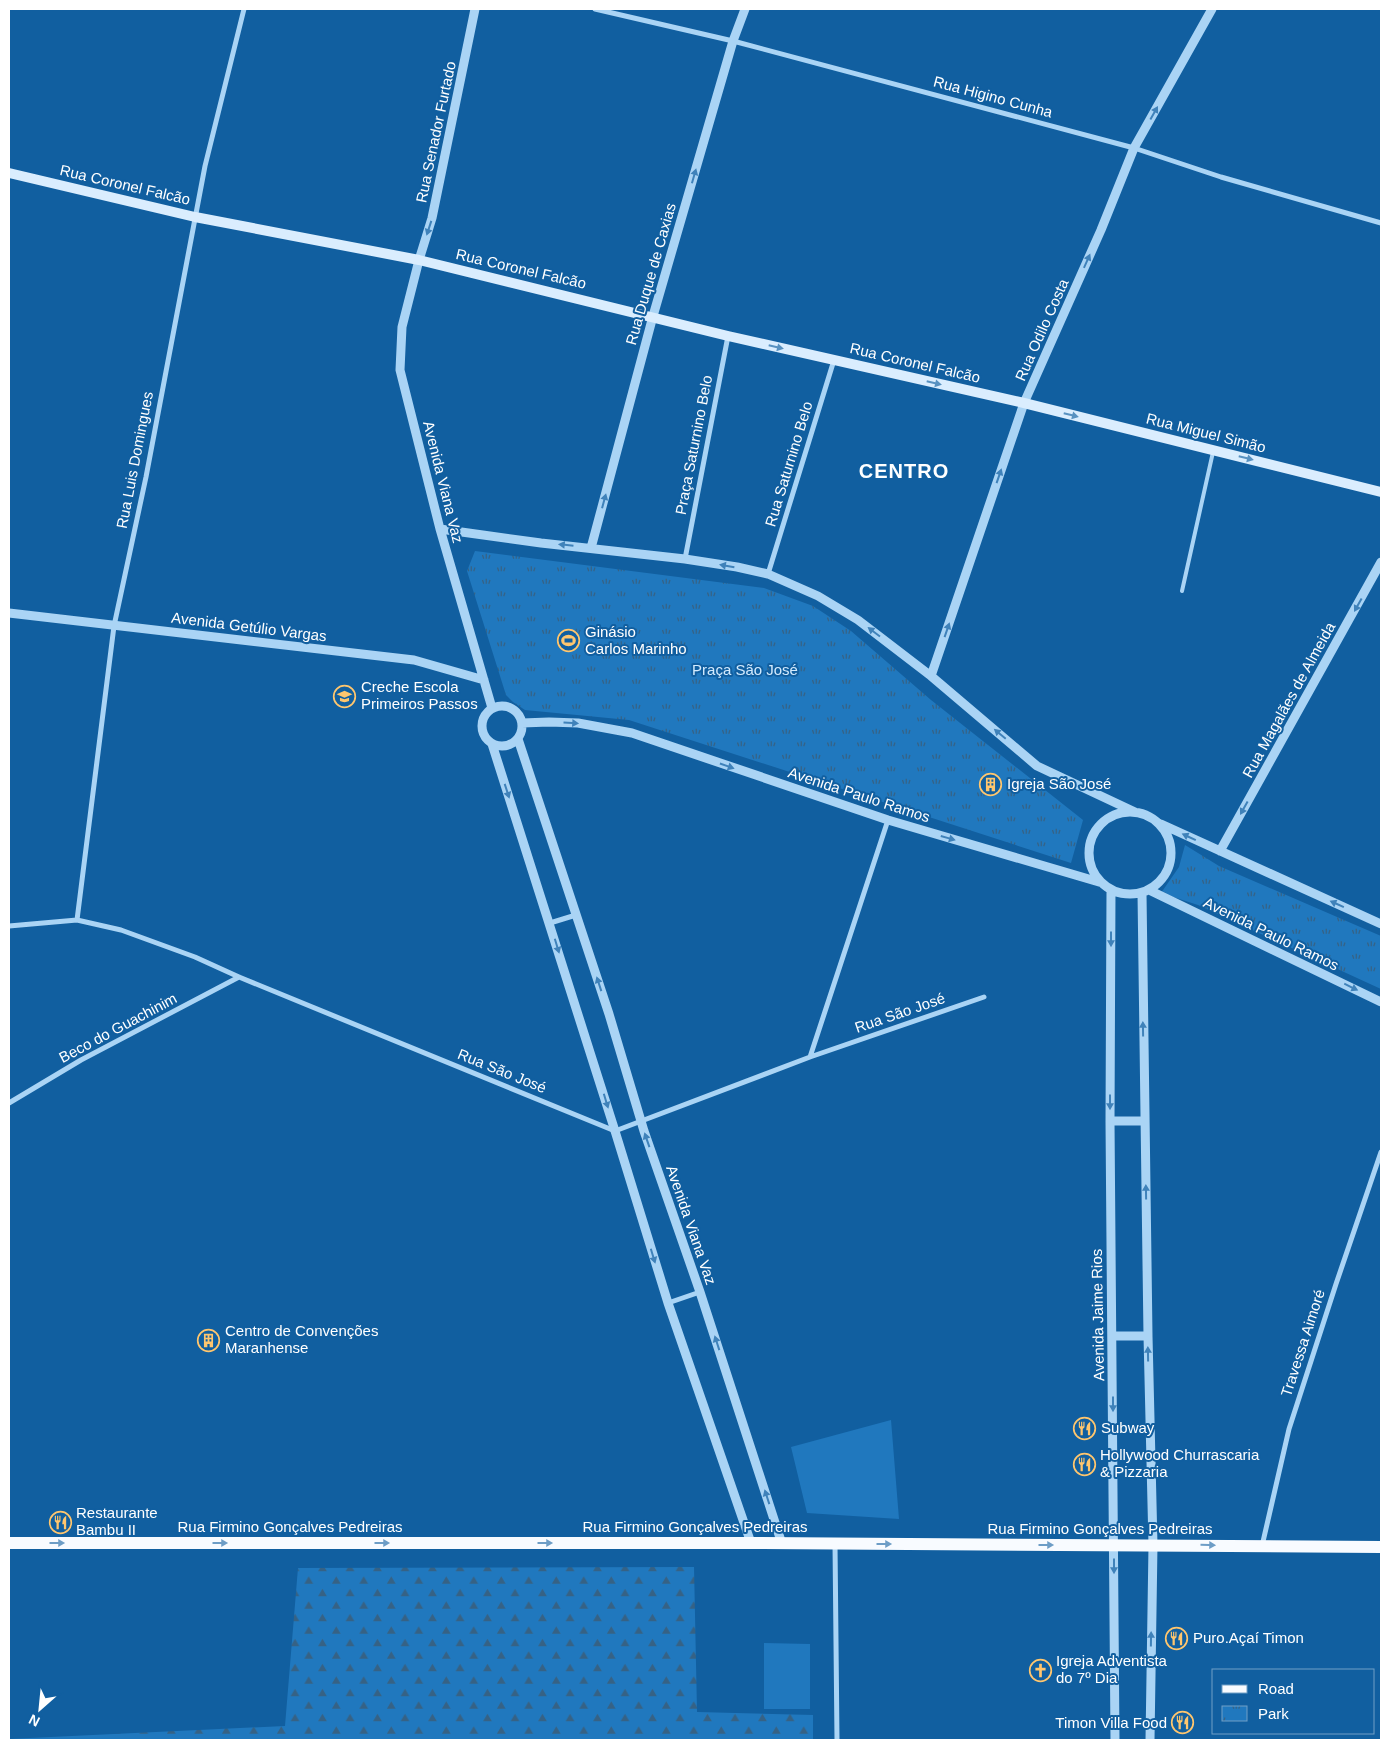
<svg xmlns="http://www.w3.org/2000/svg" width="1390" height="1749" viewBox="0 0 1390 1749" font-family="Arial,sans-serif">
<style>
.green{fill:#2078be}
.forest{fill:url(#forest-firs)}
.park{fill:url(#park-tufts)}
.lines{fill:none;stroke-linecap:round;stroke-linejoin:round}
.service{stroke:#aad4f5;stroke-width:4}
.minor{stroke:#aad4f5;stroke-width:5}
.tertiary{stroke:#aad4f5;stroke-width:9}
.secondary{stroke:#daedfe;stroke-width:10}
.primary{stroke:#f8fbff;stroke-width:12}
.oneway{fill:#3f82ba}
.oneway2{fill:#5791c1}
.oneway3{fill:#6d9dc6}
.labels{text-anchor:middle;stroke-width:4;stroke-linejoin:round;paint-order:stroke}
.street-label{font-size:15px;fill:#fff;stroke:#115fa0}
.poi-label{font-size:15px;fill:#fff;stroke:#115fa0;text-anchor:start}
.park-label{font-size:15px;fill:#d3ebfe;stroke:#115fa0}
.district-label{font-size:20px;font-weight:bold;letter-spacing:1px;fill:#fff;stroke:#115fa0}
</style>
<defs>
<pattern id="forest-firs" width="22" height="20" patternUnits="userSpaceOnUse" patternTransform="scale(1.25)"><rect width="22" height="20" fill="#2078be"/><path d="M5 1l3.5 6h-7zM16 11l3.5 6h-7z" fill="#366285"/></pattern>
<pattern id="park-tufts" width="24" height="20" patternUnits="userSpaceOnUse" patternTransform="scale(1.25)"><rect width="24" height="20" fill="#2078be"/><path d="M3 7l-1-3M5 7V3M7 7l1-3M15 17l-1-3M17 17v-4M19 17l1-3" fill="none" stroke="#366285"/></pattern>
</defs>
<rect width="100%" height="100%" fill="#115fa0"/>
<path class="green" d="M891 1420 899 1519 807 1513 791 1447Z
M764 1643 810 1644V1709H764Z"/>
<path class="forest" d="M694 1567 697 1712 813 1715V1740H9V1739L285 1726 298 1568Z"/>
<path class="park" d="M475 551 764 588 813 606 851 631 931 700 1083 820 1071 863 629 720 525 710 513 702 506 695 467 571Z
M1185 845 1219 866 1381 936V989L1198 905 1161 893 1179 867Z"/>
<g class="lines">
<path class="service" d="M1182 591 1213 452"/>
<path class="minor" d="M595 9 733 41 1134 148 1221 177 1381 223
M685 559 728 336
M768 574 834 360
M77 920 114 626 146 477 205 166 244 9
M550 923 576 915
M9 926 77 920 121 930 195 957 239 977 615 1131 810 1057 984 997
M810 1057 888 820
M9 1103 81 1060 239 977
M668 1303 700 1292
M835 1544 837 1740
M1262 1546 1289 1429 1336 1284 1381 1152"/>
<path class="tertiary" d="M475 9 432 218 419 260 402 327 400 370 440 529 492 708
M440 529 541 543 685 559 737 567 768 574 818 596 858 620 931 676 1037 766 1135 812
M591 548 653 316 733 41 745 9
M9 613 414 660 484 680
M931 676 1024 403 1101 230 1134 148 1212 9
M482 726a20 20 0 1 1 40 0a20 20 0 1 1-40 0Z
M522 723 549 722 578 723 632 733 888 820 1099 882
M518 739 609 1014 644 1131 700 1292 782 1544
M492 744 615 1131 668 1303 751 1543
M1089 853a41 41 0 1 1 82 0a41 41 0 1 1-82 0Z
M1161 824 1381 924
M1220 851 1381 562
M1111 890 1110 1121 1115 1740
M1149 890 1381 1002
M1142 893 1148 1336 1153 1545 1150 1740
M1110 1121H1145
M1112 1336H1148"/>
<path class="secondary" d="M9 173 195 217 419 260 728 336 1024 403 1381 492"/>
<path class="primary" d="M9 1543H751L1381 1547"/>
</g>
<defs><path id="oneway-solid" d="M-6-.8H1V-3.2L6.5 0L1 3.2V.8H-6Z" transform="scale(1.25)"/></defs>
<g class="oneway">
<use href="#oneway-solid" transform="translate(1154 113) rotate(-61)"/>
<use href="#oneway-solid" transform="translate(694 176) rotate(-74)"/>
<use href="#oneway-solid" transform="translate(429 228) rotate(108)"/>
<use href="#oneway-solid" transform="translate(1087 261) rotate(-66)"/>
<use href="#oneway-solid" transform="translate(999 476) rotate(-71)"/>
<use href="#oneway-solid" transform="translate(604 501) rotate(-75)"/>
<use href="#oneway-solid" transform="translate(566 545) rotate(-174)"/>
<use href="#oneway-solid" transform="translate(727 566) rotate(-170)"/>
<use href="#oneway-solid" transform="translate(1358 605) rotate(119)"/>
<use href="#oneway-solid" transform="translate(947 630) rotate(-71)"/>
<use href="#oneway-solid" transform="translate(874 632) rotate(-143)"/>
<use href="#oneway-solid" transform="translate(571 723) rotate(4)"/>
<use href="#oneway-solid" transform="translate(1000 734) rotate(-140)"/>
<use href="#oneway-solid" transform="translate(727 766) rotate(19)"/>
<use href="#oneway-solid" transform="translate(507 791) rotate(72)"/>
<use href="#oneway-solid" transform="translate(1244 808) rotate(119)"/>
<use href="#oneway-solid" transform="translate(1189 837) rotate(-155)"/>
<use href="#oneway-solid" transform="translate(948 838) rotate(16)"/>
<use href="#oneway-solid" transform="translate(1337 904) rotate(-156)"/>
<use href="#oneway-solid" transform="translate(1111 939) rotate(90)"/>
<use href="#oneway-solid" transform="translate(557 946) rotate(73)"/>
<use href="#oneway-solid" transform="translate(599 984) rotate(-108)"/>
<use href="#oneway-solid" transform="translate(1351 987) rotate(26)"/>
<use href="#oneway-solid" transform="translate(1143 1029) rotate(-91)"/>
<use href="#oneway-solid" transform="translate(606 1101) rotate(73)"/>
<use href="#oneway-solid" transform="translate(1110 1102) rotate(90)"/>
<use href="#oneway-solid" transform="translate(647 1140) rotate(-109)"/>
<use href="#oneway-solid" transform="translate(1146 1192) rotate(-91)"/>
<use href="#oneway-solid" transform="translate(653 1256) rotate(73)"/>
<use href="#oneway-solid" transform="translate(717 1343) rotate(-108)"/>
<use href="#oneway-solid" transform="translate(1148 1354) rotate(-91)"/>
<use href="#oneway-solid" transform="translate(1113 1404) rotate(90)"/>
<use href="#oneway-solid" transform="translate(767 1497) rotate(-108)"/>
<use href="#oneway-solid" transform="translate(1114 1566) rotate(90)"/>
<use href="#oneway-solid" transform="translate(1151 1639) rotate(-89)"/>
</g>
<g class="oneway2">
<use href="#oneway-solid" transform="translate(776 347) rotate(13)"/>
<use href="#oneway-solid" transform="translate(934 383) rotate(13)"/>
<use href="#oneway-solid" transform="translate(1071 415) rotate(14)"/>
<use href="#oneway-solid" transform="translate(1246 458) rotate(14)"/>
</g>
<g class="oneway3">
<use href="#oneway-solid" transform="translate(57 1543)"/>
<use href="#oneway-solid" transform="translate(220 1543)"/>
<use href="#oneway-solid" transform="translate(382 1543)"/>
<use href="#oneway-solid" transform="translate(545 1543)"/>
<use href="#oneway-solid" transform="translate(884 1544)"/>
<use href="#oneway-solid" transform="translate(1046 1545)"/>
<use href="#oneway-solid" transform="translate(1208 1545) rotate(1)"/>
</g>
<defs>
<symbol id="stadium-ring" viewBox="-11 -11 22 22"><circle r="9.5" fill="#115fa0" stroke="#ffc66e" stroke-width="1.5"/><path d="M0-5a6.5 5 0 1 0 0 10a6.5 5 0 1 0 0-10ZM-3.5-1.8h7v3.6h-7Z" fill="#ffc66e"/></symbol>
<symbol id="school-ring" viewBox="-11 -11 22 22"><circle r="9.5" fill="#115fa0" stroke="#ffc66e" stroke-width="1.5"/><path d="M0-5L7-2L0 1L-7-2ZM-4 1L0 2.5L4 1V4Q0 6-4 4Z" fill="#ffc66e"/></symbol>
<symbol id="building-ring" viewBox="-11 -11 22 22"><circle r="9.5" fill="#115fa0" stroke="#ffc66e" stroke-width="1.5"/><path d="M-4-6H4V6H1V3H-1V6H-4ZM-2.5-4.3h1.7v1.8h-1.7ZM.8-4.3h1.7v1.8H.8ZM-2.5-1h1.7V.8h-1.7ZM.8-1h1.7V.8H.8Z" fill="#ffc66e"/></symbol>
<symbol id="restaurant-ring" viewBox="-11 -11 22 22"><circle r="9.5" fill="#115fa0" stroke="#ffc66e" stroke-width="1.5"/><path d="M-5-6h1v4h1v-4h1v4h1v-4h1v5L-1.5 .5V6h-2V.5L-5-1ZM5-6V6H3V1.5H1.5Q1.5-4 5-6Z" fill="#ffc66e"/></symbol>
<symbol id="church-ring" viewBox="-11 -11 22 22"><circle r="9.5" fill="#115fa0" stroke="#ffc66e" stroke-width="1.5"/><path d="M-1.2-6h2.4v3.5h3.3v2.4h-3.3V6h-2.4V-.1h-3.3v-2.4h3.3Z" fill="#ffc66e"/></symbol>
</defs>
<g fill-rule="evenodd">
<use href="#stadium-ring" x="556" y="628" width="25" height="25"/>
<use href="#school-ring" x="332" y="684" width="25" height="25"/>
<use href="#building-ring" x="978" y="772" width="25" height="25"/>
<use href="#building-ring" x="196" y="1328" width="25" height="25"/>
<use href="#restaurant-ring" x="1072" y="1416" width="25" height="25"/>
<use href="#restaurant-ring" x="1072" y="1452" width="25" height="25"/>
<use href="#restaurant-ring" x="48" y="1510" width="25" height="25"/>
<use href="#restaurant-ring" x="1164" y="1626" width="25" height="25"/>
<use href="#church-ring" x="1028" y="1658" width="25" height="25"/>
<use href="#restaurant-ring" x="1170" y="1710" width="25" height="25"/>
</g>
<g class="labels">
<g class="street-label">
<text transform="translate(993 97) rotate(15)" y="5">Rua Higino Cunha</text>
<text transform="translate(436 132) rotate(-78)" y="5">Rua Senador Furtado</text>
<text transform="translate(125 185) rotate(13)" y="5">Rua Coronel Falcão</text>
<text transform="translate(521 269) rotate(13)" y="5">Rua Coronel Falcão</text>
<text transform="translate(651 274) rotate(-74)" y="5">Rua Duque de Caxias</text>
<text transform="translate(1042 330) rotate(-66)" y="5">Rua Odilo Costa</text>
<text transform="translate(915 363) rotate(13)" y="5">Rua Coronel Falcão</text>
<text transform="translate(1206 433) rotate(14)" y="5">Rua Miguel Simão</text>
<text transform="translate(694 445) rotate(-79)" y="5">Praça Saturnino Belo</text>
<text transform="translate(135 460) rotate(-79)" y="5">Rua Luis Domingues</text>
<text transform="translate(789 464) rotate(-73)" y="5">Rua Saturnino Belo</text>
<text transform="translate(443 482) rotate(76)" y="5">Avenida Viana Vaz</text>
<text transform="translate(249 627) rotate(7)" y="5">Avenida Getúlio Vargas</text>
<text transform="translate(1289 700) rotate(-61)" y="5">Rua Magalães de Almeida</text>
<text transform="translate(859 795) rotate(18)" y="5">Avenida Paulo Ramos</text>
<text transform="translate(1271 934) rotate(26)" y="5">Avenida Paulo Ramos</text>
<text transform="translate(900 1013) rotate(-19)" y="5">Rua São José</text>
<text transform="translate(118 1028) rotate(-28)" y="5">Beco do Guachinim</text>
<text transform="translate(502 1071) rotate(22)" y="5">Rua São José</text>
<text transform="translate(691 1225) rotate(71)" y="5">Avenida Viana Vaz</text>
<text transform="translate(1098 1315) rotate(-91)" y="5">Avenida Jaime Rios</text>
<text transform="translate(1303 1343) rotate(-72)" y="5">Travessa Aimoré</text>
<text x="290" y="1532">Rua Firmino Gonçalves Pedreiras</text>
<text x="695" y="1532">Rua Firmino Gonçalves Pedreiras</text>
<text x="1100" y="1534">Rua Firmino Gonçalves Pedreiras</text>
</g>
<g class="poi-label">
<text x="585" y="637">Ginásio<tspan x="585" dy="17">Carlos Marinho</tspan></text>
<text x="361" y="692">Creche Escola<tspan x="361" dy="17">Primeiros Passos</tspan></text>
<text x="1007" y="789">Igreja São José</text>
<text x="225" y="1336">Centro de Convenções<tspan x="225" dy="17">Maranhense</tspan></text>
<text x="1101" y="1433">Subway</text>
<text x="1100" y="1460">Hollywood Churrascaria<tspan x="1100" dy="17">&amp; Pizzaria</tspan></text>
<text x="76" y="1518">Restaurante<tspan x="76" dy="17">Bambu II</tspan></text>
<text x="1193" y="1643">Puro.Açaí Timon</text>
<text x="1056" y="1666">Igreja Adventista<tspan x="1056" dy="17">do 7º Dia</tspan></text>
<text x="1167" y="1728" text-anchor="end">Timon Villa Food</text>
</g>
<g class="park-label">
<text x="745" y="675">Praça São José</text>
</g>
<g class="district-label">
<text x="904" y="478">CENTRO</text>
</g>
</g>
<rect width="1390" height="1749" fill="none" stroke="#ffffff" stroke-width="20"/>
<rect x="1212" y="1669" width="162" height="65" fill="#115fa0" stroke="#709fc6"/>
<rect x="1222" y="1685" width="25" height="8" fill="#f8fbff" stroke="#709fc6"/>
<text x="1258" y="1694" font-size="15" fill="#ffffff">Road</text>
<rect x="1222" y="1706" width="25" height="15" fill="url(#park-tufts)" stroke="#709fc6"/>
<text x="1258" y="1719" font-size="15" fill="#ffffff">Park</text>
<g transform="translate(40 1709) rotate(207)" stroke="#115fa0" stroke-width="4" paint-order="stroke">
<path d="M0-4L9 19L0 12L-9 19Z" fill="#ffffff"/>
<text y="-8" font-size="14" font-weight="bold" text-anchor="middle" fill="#ffffff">N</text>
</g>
</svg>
